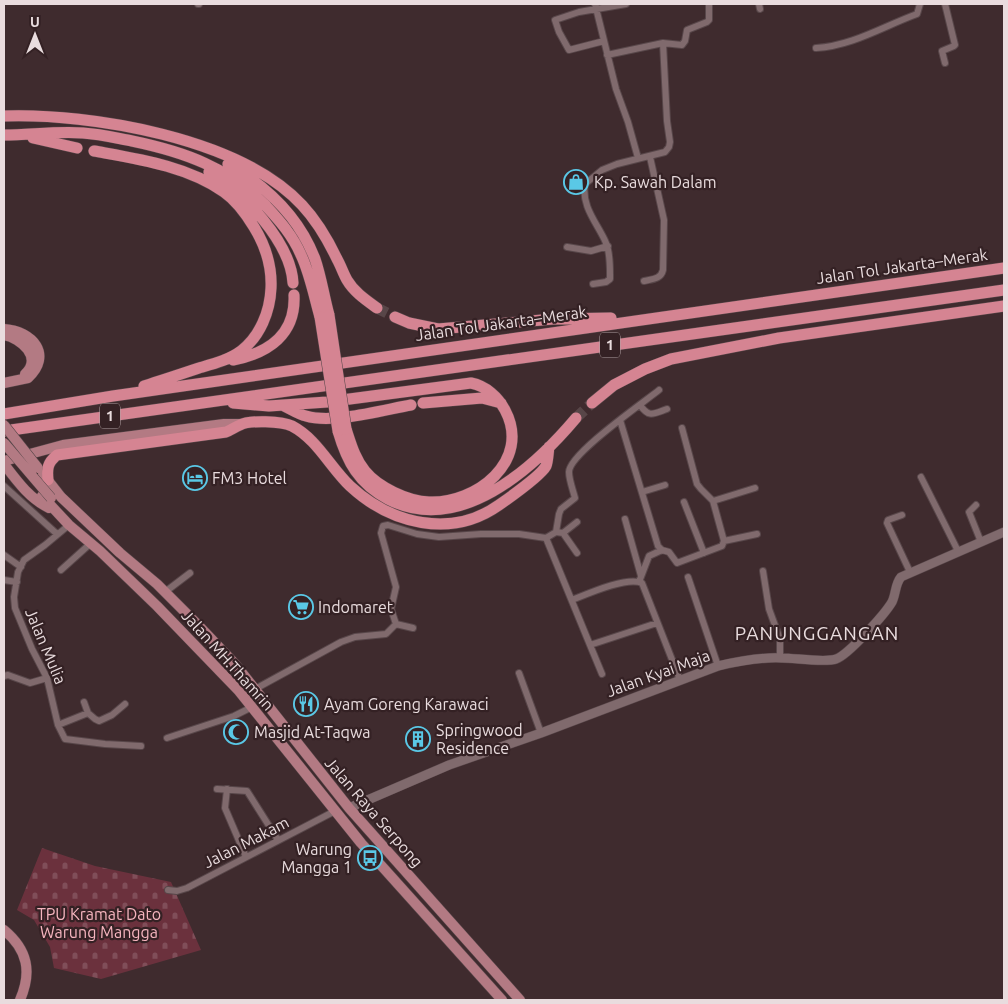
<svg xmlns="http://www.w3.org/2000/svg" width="1008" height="1004" viewBox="0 0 1008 1004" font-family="Ubuntu,sans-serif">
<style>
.cemetery{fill:url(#cemetery-stones)}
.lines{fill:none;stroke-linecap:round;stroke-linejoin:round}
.motorway-tunnel{stroke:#584648;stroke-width:11;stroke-dasharray:11 5.5;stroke-linecap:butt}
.minor-casing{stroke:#58474a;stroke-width:8}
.secondary-casing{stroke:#58474a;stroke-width:10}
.primary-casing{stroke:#58474a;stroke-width:11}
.motorway-casing{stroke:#58474a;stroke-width:12}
.minor{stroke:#806a6d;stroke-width:6}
.secondary{stroke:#806a6d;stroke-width:9}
.primary{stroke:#b37a83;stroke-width:10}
.motorway{stroke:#d58492;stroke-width:11}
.primary-bridge-casing{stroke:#58474a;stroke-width:11;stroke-linecap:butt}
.motorway-bridge-casing{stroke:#58474a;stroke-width:12;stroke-linecap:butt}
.primary-bridge{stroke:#b37a83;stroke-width:10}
.motorway-bridge{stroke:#d58492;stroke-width:11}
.labels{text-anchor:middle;stroke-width:4.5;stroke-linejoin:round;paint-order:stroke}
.shield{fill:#342124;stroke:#b3a4a6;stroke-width:1}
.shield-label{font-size:15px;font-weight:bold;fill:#e9dcde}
.poi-label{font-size:16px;fill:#e9dcde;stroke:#342124;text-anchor:start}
.street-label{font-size:16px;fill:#e9dcde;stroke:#342124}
.park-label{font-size:16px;fill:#f6b5bf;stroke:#342124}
.quarter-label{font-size:19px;letter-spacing:1px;fill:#e9dcde;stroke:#342124}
</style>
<defs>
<pattern id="cemetery-stones" width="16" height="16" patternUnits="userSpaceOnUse" patternTransform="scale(1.25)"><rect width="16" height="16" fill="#6b313d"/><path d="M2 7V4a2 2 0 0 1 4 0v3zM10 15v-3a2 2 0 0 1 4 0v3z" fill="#804e59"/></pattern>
</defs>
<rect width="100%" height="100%" fill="#3f2b2e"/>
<path class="cemetery" d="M42 848 95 866 171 882 201 950 101 979 54 968 50 947 34 920 17 910Z"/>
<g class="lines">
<path class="motorway-tunnel" d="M377 308 395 317
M576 418 592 403"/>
<defs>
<path id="minor" d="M198 4H199
M595 4 616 89 628 122 638 158
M759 4 760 9
M945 4 955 45 954 46 942 51 945 63
M604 41 569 50 559 32 555 20 579 12 626 4
M816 48C852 46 884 26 917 14L920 4
M607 55 663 43 682 45 685 41 687 30 707 22 709 20V4
M567 247 591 251 608 246
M644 281C653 279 661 279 663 270L664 220 650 157
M593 284 606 282 610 279V275C610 265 610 252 606 243 598 224 581 207 585 184L602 170 617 164 665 152 669 147 670 142 667 121 663 43
M640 405C649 418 653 414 667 409
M620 420 658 546 662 550
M682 428 697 484 701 489 713 501 724 541
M921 477 958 551
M4 486 57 534
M642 492 665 485
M713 501 755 488
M684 502 704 553
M976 505 969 512 981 542
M902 515 888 520 887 523 910 572
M625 519 641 576
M69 525 45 545 24 560 18 572 14 597 15 608 32 649 47 678 58 725 65 739 105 744 141 746
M556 532 563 533 577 522
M563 533 577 553
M546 538 590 645 657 623
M4 555 21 567
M61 570 91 543
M763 571 769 609 780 639V657
M688 577 718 666
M4 580 17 582
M639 582 649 556 662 550 669 552 677 563 722 546 724 541 757 534
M165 592 190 573
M572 600C587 594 627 576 642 583L680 680
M396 624 391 609 396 587 381 533 383 526 388 525 417 534 439 537 481 534H519L546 538 556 532 559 514 561 509 575 498C573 490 569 480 569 472 569 454 643 403 659 390
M396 624 413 628
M590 645 602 674
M519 673 541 733
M4 676 8 675 30 683 47 678
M255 689 341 642 355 637 386 634 396 624
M88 713 95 719 99 721 112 715 125 704
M58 725 88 713 84 702
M167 738 234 716 252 707
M217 789 247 791 278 840
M227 789 225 808 246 857
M168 890 177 891 187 888 335 811"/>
<path id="secondary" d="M349 808 449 765 541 733 718 666C739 661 761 657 782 658 795 658 825 663 836 659 848 655 885 614 892 602 896 594 895 584 901 577L1004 532"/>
<path id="primary" d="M4 329C33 331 53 355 28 378L4 383
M4 335C21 338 43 358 25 374
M4 461 63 445 224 424H241
M4 464C17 481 29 498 49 508
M43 474 61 497 120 553 157 584 199 626 235 664 349 808 520 1000
M42 496 69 525 100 551 157 606 239 691 361 843 502 1000
M4 930C28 950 32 972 20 1000"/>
<path id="motorway" d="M4 116C91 113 240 138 302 205 317 221 328 240 337 259 341 266 343 273 347 280 354 292 366 300 377 308
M4 135C30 135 57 131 83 133 100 134 116 138 132 141 185 152 227 167 266 206 280 221 293 236 301 255 310 274 314 296 320 317
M33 138 77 148
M94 151C138 159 187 166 224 192 237 201 246 214 254 227 265 245 272 266 271 288 270 312 260 336 241 351 229 360 213 364 199 368 181 374 163 380 144 386
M228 164C266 186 299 217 315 259 321 276 324 297 329 315
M209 172C243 191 291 243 293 283
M395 317 409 323 438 329 553 319 611 318
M233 360C269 353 296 334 294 295
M233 403 269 406 327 402 471 383C486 386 498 397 505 410 532 461 476 504 429 502 407 501 378 487 365 471 355 459 351 444 346 429
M423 403 482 398 501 403
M592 403 614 385 645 369 671 359 779 338 1004 306
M284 406C291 409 298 414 306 416 333 424 383 410 411 405
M4 414 113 396 1004 268
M4 431 1004 290
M338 431C347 462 359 484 388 499 459 536 533 469 576 418
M48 480C47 469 47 463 57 455L226 432C231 430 235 427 240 425 249 420 282 421 292 426 317 439 330 467 350 486 391 524 451 539 499 505 509 498 541 475 546 466 548 461 548 453 549 447"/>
</defs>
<use href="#minor" class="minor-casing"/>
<use href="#secondary" class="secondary-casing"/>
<use href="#primary" class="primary-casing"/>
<use href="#motorway" class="motorway-casing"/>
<use href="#minor" class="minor"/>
<use href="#secondary" class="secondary"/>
<use href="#primary" class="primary"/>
<use href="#motorway" class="motorway"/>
<defs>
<path id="primary-bridge" d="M4 425 38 468
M4 443 51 498"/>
<path id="motorway-bridge" d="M329 315 346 429
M320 317 338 431"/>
</defs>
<use href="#primary-bridge" class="primary-bridge-casing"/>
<use href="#motorway-bridge" class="motorway-bridge-casing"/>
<use href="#primary-bridge" class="primary-bridge"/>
<use href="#motorway-bridge" class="motorway-bridge"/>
</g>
<defs>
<symbol id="shop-ring" viewBox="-11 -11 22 22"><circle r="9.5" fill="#342124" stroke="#5ac8e6" stroke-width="1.5"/><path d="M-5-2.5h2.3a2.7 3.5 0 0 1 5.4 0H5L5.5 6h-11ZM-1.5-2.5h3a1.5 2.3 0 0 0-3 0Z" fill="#5ac8e6"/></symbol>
<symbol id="hotel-ring" viewBox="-11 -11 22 22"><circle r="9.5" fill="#342124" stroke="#5ac8e6" stroke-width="1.5"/><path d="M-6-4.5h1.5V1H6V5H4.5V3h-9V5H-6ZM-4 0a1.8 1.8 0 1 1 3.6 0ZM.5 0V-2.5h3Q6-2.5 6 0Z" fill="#5ac8e6"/></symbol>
<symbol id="supermarket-ring" viewBox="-11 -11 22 22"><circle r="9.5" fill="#342124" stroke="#5ac8e6" stroke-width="1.5"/><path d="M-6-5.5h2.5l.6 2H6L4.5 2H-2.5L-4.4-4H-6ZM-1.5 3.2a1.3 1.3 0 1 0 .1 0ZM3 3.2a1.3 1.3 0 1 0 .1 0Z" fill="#5ac8e6"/></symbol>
<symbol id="restaurant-ring" viewBox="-11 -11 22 22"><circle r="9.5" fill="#342124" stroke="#5ac8e6" stroke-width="1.5"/><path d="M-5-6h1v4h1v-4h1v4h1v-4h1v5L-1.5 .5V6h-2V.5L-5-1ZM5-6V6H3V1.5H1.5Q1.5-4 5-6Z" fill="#5ac8e6"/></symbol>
<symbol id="mosque-ring" viewBox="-11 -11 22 22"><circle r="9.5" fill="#342124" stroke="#5ac8e6" stroke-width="1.5"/><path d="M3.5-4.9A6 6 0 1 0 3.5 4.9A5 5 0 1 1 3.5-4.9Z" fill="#5ac8e6"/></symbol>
<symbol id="building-ring" viewBox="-11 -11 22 22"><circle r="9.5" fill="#342124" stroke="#5ac8e6" stroke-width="1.5"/><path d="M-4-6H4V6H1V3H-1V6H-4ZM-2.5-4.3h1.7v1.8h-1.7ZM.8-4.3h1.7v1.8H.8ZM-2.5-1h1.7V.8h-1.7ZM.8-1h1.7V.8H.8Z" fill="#5ac8e6"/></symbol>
<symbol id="bus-ring" viewBox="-11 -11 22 22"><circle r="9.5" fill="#342124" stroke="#5ac8e6" stroke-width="1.5"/><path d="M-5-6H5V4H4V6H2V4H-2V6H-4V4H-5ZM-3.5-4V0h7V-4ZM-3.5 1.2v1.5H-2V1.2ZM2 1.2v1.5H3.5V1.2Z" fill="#5ac8e6"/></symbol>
</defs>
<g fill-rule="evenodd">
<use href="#shop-ring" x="562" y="168" width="28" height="28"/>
<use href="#hotel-ring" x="181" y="464" width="28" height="28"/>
<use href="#supermarket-ring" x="287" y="593" width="28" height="28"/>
<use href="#restaurant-ring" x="292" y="690" width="28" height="28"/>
<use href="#mosque-ring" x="222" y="718" width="28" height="28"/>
<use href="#building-ring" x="404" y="725" width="28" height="28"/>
<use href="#bus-ring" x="356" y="844" width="28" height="28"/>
</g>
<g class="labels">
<g class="shield">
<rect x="600" y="332.5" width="20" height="25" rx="4"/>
<rect x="100" y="403.5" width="20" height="25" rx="4"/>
</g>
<g class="shield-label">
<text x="610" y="350">1</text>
<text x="110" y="421">1</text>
</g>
<g class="poi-label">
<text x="594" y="188">Kp. Sawah Dalam</text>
<text x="212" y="484">FM3 Hotel</text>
<text x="318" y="613">Indomaret</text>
<text x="324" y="710">Ayam Goreng Karawaci</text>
<text x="436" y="736">Springwood<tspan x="436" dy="18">Residence</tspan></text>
<text x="254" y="738">Masjid At-Taqwa</text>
<text x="352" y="855" text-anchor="end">Warung<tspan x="352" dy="18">Mangga 1</tspan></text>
</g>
<g class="street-label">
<text transform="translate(902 266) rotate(-8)" y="6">Jalan Tol Jakarta–Merak</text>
<text transform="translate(501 323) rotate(-8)" y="6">Jalan Tol Jakarta–Merak</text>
<text transform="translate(46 646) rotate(67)" y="6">Jalan Mulia</text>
<text transform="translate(228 660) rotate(48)" y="6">Jalan MH.Thamrin</text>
<text transform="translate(658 673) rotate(-20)" y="6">Jalan Kyai Maja</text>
<text transform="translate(374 812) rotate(49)" y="6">Jalan Raya Serpong</text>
<text transform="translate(246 842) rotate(-27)" y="6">Jalan Makam</text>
</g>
<g class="park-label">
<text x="99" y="920">TPU Kramat Dato<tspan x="99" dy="18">Warung Mangga</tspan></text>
</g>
<g class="quarter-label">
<text x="817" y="640">PANUNGGANGAN</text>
</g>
</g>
<rect width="1008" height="1004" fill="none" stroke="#e9dcde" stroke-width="10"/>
<g transform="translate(35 35)" stroke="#342124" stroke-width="4" paint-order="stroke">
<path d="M0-4L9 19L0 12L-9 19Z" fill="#e9dcde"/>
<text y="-8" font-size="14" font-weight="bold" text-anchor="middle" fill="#e9dcde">U</text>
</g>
</svg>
